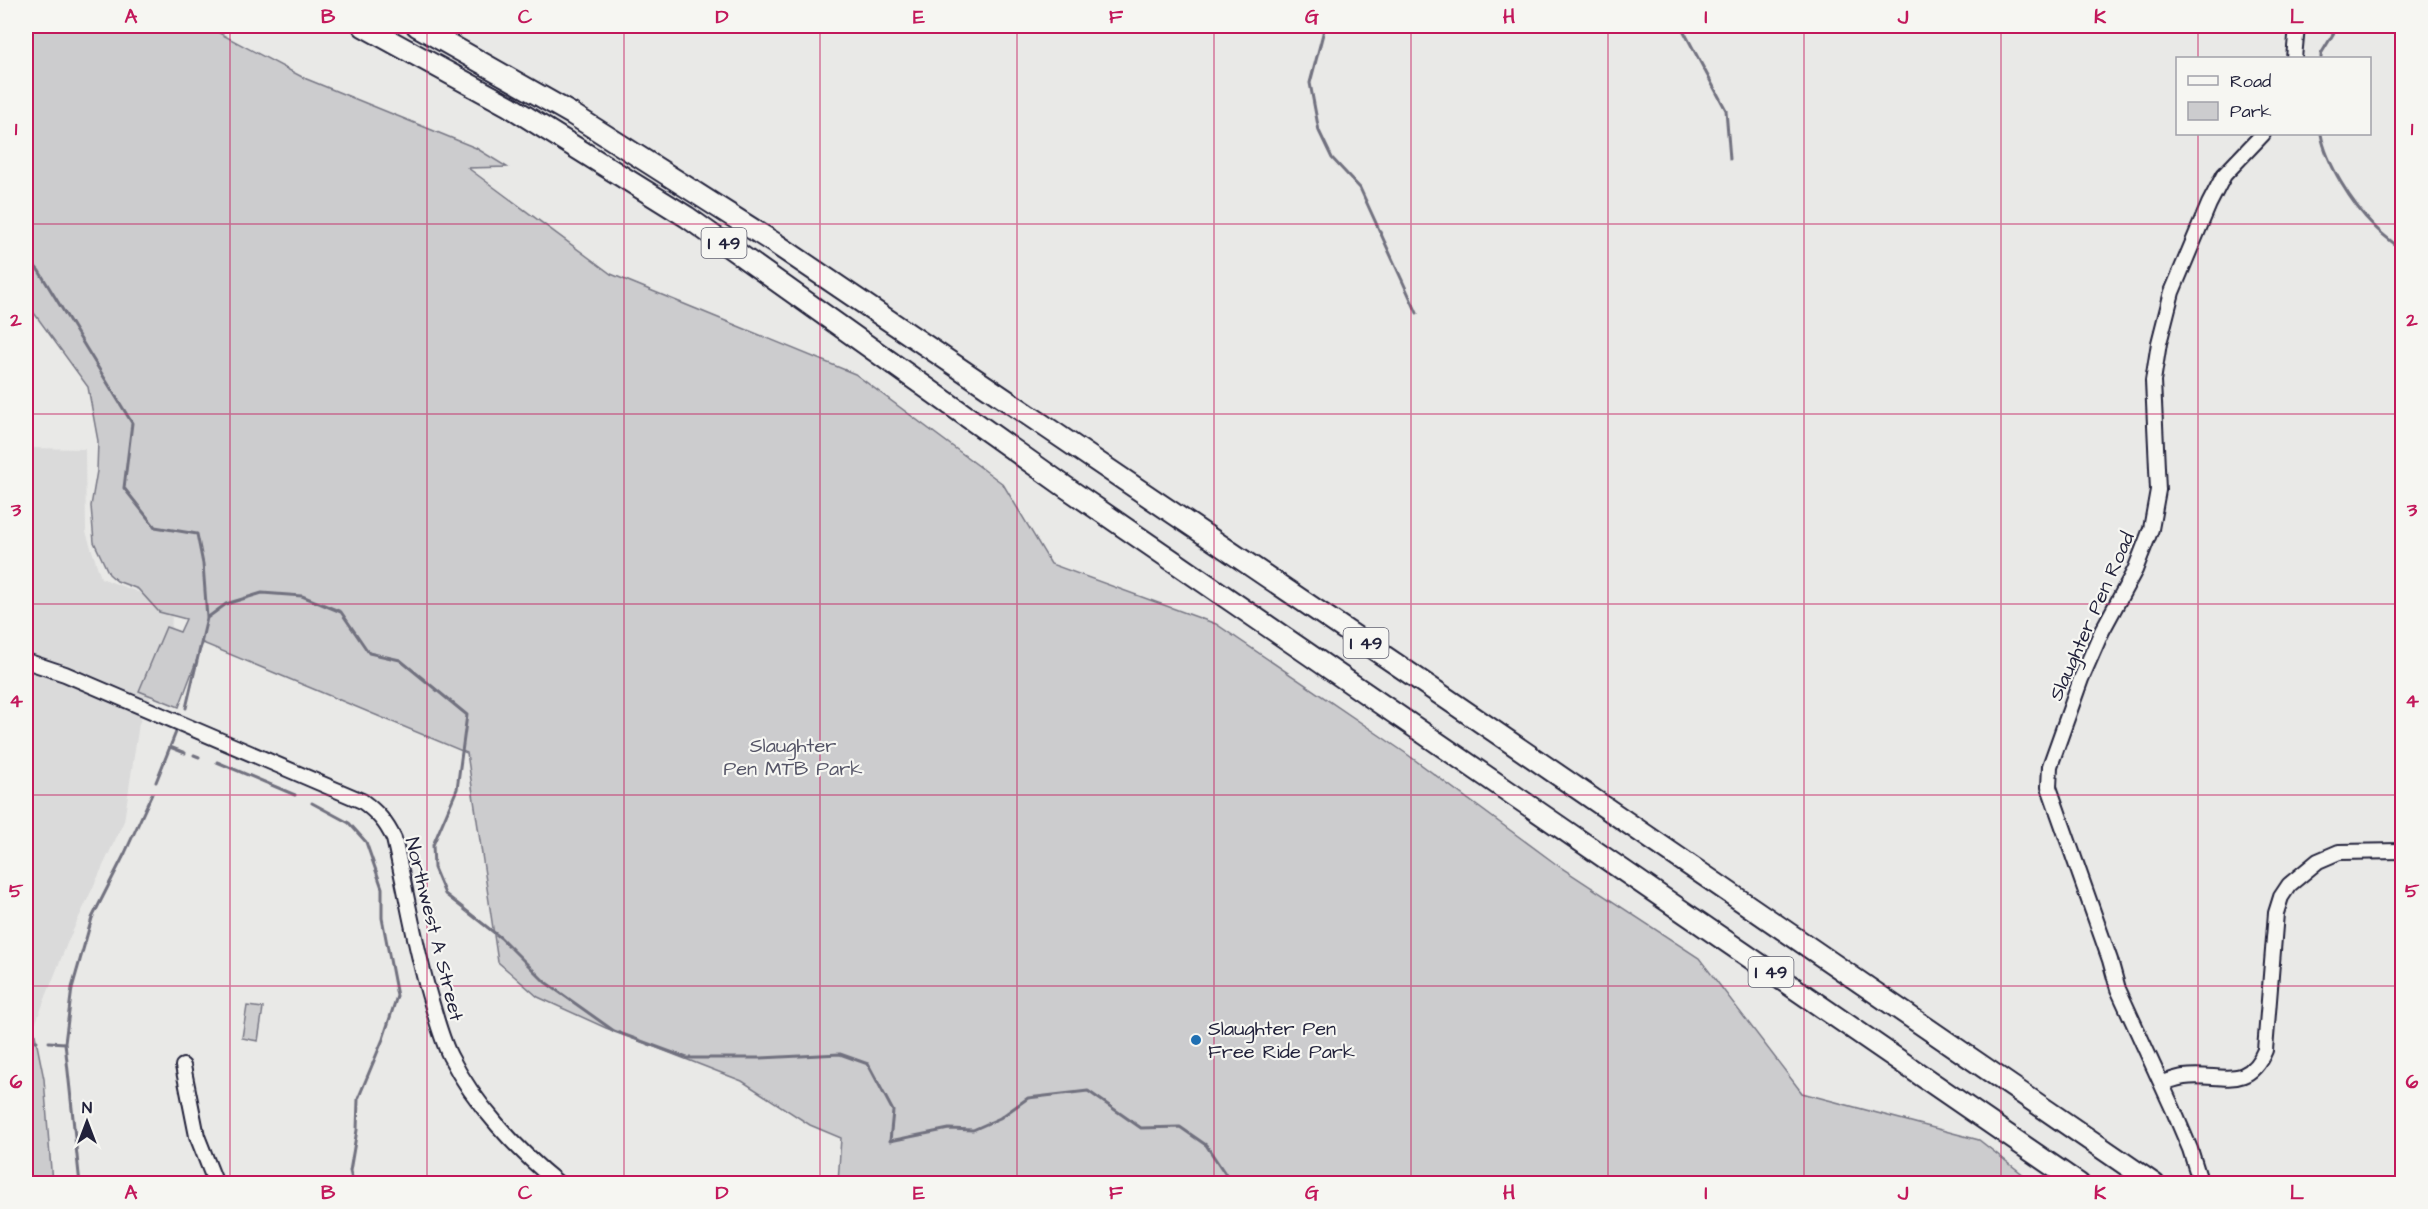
<svg xmlns="http://www.w3.org/2000/svg" width="2428" height="1209" viewBox="0 0 2428 1209" font-family="'Architects Daughter',sans-serif">
<style>
.built{fill:#dadada}
.green{fill:#ccccce;stroke:#777784;stroke-width:1.5}
.lines{fill:none;stroke-linecap:round;stroke-linejoin:round}
.stream{stroke:#71717f;stroke-width:3}
.minor-casing{stroke:#22223b;stroke-width:18}
.highway-casing{stroke:#22223b;stroke-width:24}
.minor{stroke:#f6f6f2;stroke-width:14}
.highway{stroke:#f6f6f2;stroke-width:20}
.grid{fill:none;stroke:#c2185b;stroke-width:1.5;stroke-opacity:0.55}
.poi-dot{fill:#1f6fb2;stroke:#f6f6f2;stroke-width:2}
.labels{text-anchor:middle;stroke-width:4.5;stroke-linejoin:round;paint-order:stroke}
.shield{fill:#f6f6f2;stroke:#626272;stroke-width:1.5}
.shield-label{font-size:18px;font-weight:bold;fill:#22223b}
.street-label{font-size:20px;fill:#22223b;stroke:#f6f6f2}
.park-label{font-size:20px;fill:#555567;stroke:#f6f6f2}
.poi-label{font-size:20px;fill:#22223b;stroke:#f6f6f2;text-anchor:start}
.neatline{fill:none;stroke:#c2185b;stroke-width:2}
.grid-label{font-size:20px;text-anchor:middle;font-weight:bold;fill:#c2185b}
</style>
<rect width="100%" height="100%" fill="#e9e9e7"/>
<filter id="ink" filterUnits="userSpaceOnUse"><feTurbulence type="fractalNoise" baseFrequency=".0167" numOctaves="2"/><feDisplacementMap in="SourceGraphic" scale="12" xChannelSelector="R" yChannelSelector="G"/><feConvolveMatrix kernelMatrix="1 2 1 2 8 2 1 2 1" color-interpolation-filters="sRGB"/></filter>
<g filter="url(#ink)">
<path class="built" d="M26 448 85 449 86 532 101 578 172 605 171 647 139 724 124 821 68 941 36 1022 26 1023Z"/>
<path class="green" d="M26 26H206L304 78 476 148 507 167 468 168 611 274 855 374 1003 484 1051 564 1216 624 1404 752 1560 867 1699 958 1802 1093 1979 1140 2034 1183H838L841 1138 810 1125 742 1081 606 1028 538 997 498 962 467 753 203 643 179 707 139 691 166 627 180 632 186 619 159 612 138 589 117 581 109 574 94 542 91 506 97 471 98 441 88 387 26 302Z
M247 1006 263 1008 258 1041 242 1038Z
M26 1030H34L44 1079 52 1183H26Z"/>
<g class="lines">
<path class="stream" d="M1325 26 1310 83 1319 131 1332 158 1360 188 1417 313
M1681 26 1726 110 1730 159
M2321 58V54L2338 26
M2321 134C2326 163 2352 204 2374 226 2382 235 2393 242 2402 250
M26 256 39 271 132 423 124 488 155 527 197 534 203 564 207 618 186 708
M207 618 226 604 262 593 302 596 341 612 369 653 400 660 467 715 457 789 433 845 434 868 445 894 501 938 545 982 614 1031 687 1058H761L840 1054 868 1064 893 1111 890 1141 949 1129 973 1130 1000 1118 1028 1098 1088 1091 1141 1128 1180 1127 1206 1145 1228 1178 1260 1184
M170 747 185 753
M194 755 199 757
M217 762 295 795
M156 782 176 732
M312 803 349 823 366 842 382 888V918L397 996 383 1039 358 1099 357 1130 350 1171 353 1184
M26 1040 37 1041
M49 1042 65 1043
M80 1184 65 1043 72 988 92 918 125 853 152 794"/>
<defs>
<path id="minor" d="M2294 58 2297 26
M26 661 65 674 362 801C377 812 386 822 394 839 407 894 415 950 432 1004 437 1021 442 1040 450 1056 474 1104 517 1150 559 1184
M183 1066 197 1136 216 1184
M2162 1083C2169 1081 2177 1078 2184 1077 2219 1072 2247 1093 2265 1050L2276 913 2281 897 2289 885 2318 861 2339 852 2402 851
M2201 1184 2190 1149 2173 1109 2118 989 2110 960 2049 787 2050 766 2081 679 2102 631 2135 570 2151 529 2158 490 2153 381 2159 343 2172 292 2209 204 2224 175 2263 134"/>
<path id="highway" d="M363 26 509 106 687 217 1067 488 2079 1184
M417 26 572 114 776 244 1418 679 2154 1184"/>
</defs>
<use href="#minor" class="minor-casing"/>
<use href="#highway" class="highway-casing"/>
<use href="#minor" class="minor"/>
<use href="#highway" class="highway"/>
</g>
</g>
<path class="grid" d="M230 26V1184M427 26V1184M624 26V1184M820 26V1184M1017 26V1184M1214 26V1184M1411 26V1184M1608 26V1184M1804 26V1184M2001 26V1184M2198 26V58M2198 134V1184M26 224H2402M26 414H2402M26 604H2402M26 795H2402M26 986H2402"/>
<circle class="poi-dot" cx="1196" cy="1040" r="6"/>
<g class="labels">
<g class="shield">
<rect x="701.5" y="228" width="45" height="30" rx="4.5"/>
<rect x="1343.5" y="628" width="45" height="30" rx="4.5"/>
<rect x="1748.5" y="957" width="45" height="30" rx="4.5"/>
</g>
<g class="shield-label">
<text x="724" y="249">I 49</text>
<text x="1366" y="649">I 49</text>
<text x="1771" y="978">I 49</text>
</g>
<g class="street-label">
<text transform="translate(2091 616) rotate(-66)" y="7">Slaughter Pen Road</text>
<text transform="translate(435 929) rotate(76)" y="7">Northwest A Street</text>
</g>
<g class="park-label">
<text x="793" y="752">Slaughter<tspan x="793" dy="23">Pen MTB Park</tspan></text>
</g>
<g class="poi-label">
<text x="1208" y="1035">Slaughter Pen<tspan x="1208" dy="23">Free Ride Park</tspan></text>
</g>
</g>
<rect width="2428" height="1209" fill="none" stroke="#f6f6f2" stroke-width="66"/>
<rect x="2176" y="57" width="195" height="78" fill="#f6f6f2" stroke="#a1a1a9" stroke-width="1.5"/>
<rect x="2188" y="76" width="30" height="9" fill="#f6f6f2" stroke="#a1a1a9" stroke-width="1.5"/>
<text x="2230" y="87" font-size="18" fill="#22223b">Road</text>
<rect x="2188" y="102" width="30" height="18" fill="#ccccce" stroke="#a1a1a9" stroke-width="1.5"/>
<text x="2230" y="117" font-size="18" fill="#22223b">Park</text>
<g transform="translate(87 1122)" stroke="#f6f6f2" stroke-width="4.5" paint-order="stroke">
<path d="M0-4.5L10 22L0 15L-10 22Z" fill="#22223b"/>
<text y="-9" font-size="16" font-weight="bold" text-anchor="middle" fill="#22223b">N</text>
</g>
<rect x="33" y="33" width="2362" height="1143" class="neatline"/>
<g class="grid-label">
<text x="131" y="23">A</text>
<text x="328" y="23">B</text>
<text x="525" y="23">C</text>
<text x="722" y="23">D</text>
<text x="919" y="23">E</text>
<text x="1116" y="23">F</text>
<text x="1312" y="23">G</text>
<text x="1509" y="23">H</text>
<text x="1706" y="23">I</text>
<text x="1903" y="23">J</text>
<text x="2100" y="23">K</text>
<text x="2297" y="23">L</text>
<text x="16" y="135">1</text>
<text x="2412" y="135">1</text>
<text x="16" y="326">2</text>
<text x="2412" y="326">2</text>
<text x="16" y="516">3</text>
<text x="2412" y="516">3</text>
<text x="16" y="707">4</text>
<text x="2412" y="707">4</text>
<text x="16" y="897">5</text>
<text x="2412" y="897">5</text>
<text x="16" y="1088">6</text>
<text x="2412" y="1088">6</text>
<text x="131" y="1199">A</text>
<text x="328" y="1199">B</text>
<text x="525" y="1199">C</text>
<text x="722" y="1199">D</text>
<text x="919" y="1199">E</text>
<text x="1116" y="1199">F</text>
<text x="1312" y="1199">G</text>
<text x="1509" y="1199">H</text>
<text x="1706" y="1199">I</text>
<text x="1903" y="1199">J</text>
<text x="2100" y="1199">K</text>
<text x="2297" y="1199">L</text>
</g>
</svg>
